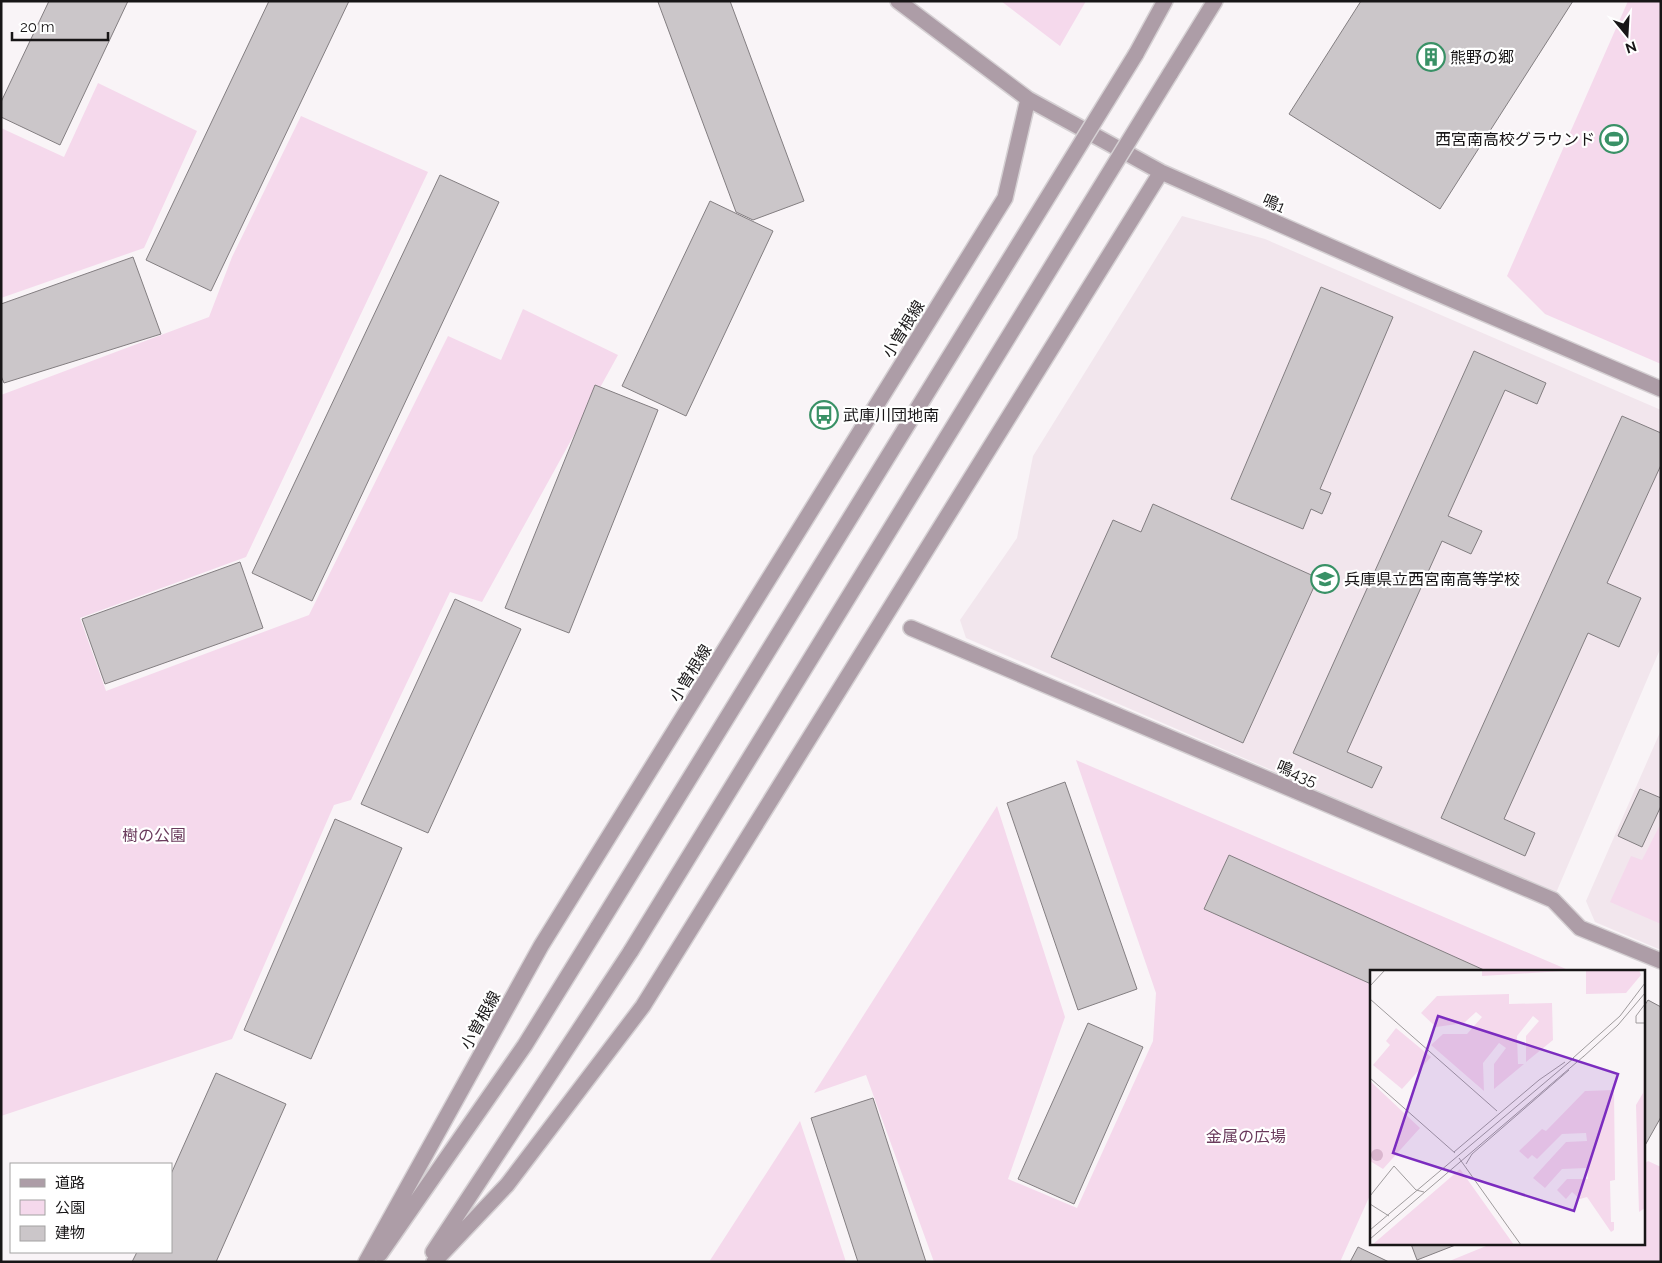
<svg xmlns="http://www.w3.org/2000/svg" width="1662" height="1263" viewBox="0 0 1662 1263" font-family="Raleway,'Noto Sans JP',sans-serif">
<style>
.built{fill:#f2e6ed}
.green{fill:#f5d9ec}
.building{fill:#cbc6c9;stroke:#837e81}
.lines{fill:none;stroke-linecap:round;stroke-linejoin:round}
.minor-casing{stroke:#d5d0d3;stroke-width:18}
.minor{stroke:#ad9da7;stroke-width:15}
.minor-bridge-casing{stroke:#d5d0d3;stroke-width:18;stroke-linecap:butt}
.minor-bridge{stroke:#ad9da7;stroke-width:15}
.labels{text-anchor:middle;stroke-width:4.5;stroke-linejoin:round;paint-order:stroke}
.poi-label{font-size:16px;fill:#181617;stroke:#fff;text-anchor:start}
.street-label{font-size:16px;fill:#181617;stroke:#fff}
.park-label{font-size:16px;fill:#6a3b5c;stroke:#fff}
.inset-road{fill:none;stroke:#9f9b9d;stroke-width:1}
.view{fill:#7b2cbf;fill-opacity:0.15;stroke:#7b2cbf;stroke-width:2.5}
.inset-edge{fill:none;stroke:#181617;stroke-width:2.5}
</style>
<rect width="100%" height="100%" fill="#f9f4f7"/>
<path class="built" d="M1182 216 1265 239 1661 410V647L1556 893 966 638 960 620 1017 538 1033 456Z
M1661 730V950L1595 922 1586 901Z"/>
<path class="green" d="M1001 1H1086L1060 46Z
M1628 1H1661V364L1545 314 1507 276Z
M98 83 197 131 144 248 1 298V128L64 157Z
M301 116 428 172 246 557 80 618 106 691 309 615 448 336 501 360 523 309 618 355 482 602 450 592 351 800 334 805 232 1039 1 1116V395L209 317 232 257Z
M1076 760 1573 972H1371V1193L1340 1262H934L866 1075 814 1093 997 806 1065 1017 1008 1179 1077 1208 1153 1041 1156 993Z
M1661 823V924L1610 902 1631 856 1642 860Z
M800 1121 846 1262H709Z
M1648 1161 1661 1167V1262H1447L1491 1244H1643V1165Z"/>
<path class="building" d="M49 1H128L60 145 1 117V102Z
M269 1H349L211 291 146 260Z
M661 1H730L804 201 753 220 736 212 658 2Z
M1361 1H1573L1440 209 1289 114Z
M440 175 499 202 312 601 252 573Z
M710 201 773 231 686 416 622 386Z
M133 257 161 334 4 383 1 376V304Z
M1321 287 1393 317 1320 489 1331 493 1322 514 1311 509 1303 529 1231 499Z
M1474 351 1546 383 1537 404 1505 390 1448 516 1482 531 1471 554 1442 541 1347 752 1382 767 1372 788 1293 753Z
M595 385 658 410 569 633 505 608Z
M1622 416 1661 433V465L1607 583 1641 598 1619 647 1588 633 1504 819 1535 833 1525 856 1441 818Z
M1153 504 1318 578 1243 743 1051 657 1113 520 1141 532Z
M240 562 263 628 105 684 82 619Z
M455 599 521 629 428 833 361 804Z
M1065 782 1137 989 1078 1010 1007 803Z
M1640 789 1661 798V806L1642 847 1618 836Z
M335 819 402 848 311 1059 244 1030Z
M1229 855 1484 970V972H1371V984L1204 909Z
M1648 1000 1661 1007V1117L1643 1149V1008Z
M1088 1023 1143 1047 1074 1204 1018 1179Z
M216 1073 286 1104 216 1262H132L137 1252H171V1174Z
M873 1098 926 1262H858L811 1118Z
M1411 1244H1458L1417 1260Z
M1358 1247 1389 1262H1350Z"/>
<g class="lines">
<defs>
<path id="minor" d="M898 1 1028 99 1161 172 1420 286 1661 389
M1136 54 1165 1
M1170 74 1215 1
M911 628 1553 900 1580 928 1661 961
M433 1252 631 951
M380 1254 525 1045 598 927
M366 1262 541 946 1005 198 1028 99
M434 1262 507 1185 643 1006 1161 172"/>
</defs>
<use href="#minor" class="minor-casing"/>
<use href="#minor" class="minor"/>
<defs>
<path id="minor-bridge" d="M598 927 1136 54
M631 951 1170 74"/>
</defs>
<use href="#minor-bridge" class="minor-bridge-casing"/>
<use href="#minor-bridge" class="minor-bridge"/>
</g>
<defs>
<symbol id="building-ring" viewBox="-11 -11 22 22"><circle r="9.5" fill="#fff" stroke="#399166" stroke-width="1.5"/><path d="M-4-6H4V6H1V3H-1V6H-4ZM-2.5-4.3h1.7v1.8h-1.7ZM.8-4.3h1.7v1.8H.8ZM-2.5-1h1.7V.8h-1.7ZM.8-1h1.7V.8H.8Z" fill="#399166"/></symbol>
<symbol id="stadium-ring" viewBox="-11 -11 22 22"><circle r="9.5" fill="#fff" stroke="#399166" stroke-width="1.5"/><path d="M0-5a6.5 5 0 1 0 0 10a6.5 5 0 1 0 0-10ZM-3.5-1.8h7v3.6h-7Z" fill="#399166"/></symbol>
<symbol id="bus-ring" viewBox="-11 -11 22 22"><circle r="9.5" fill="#fff" stroke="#399166" stroke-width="1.5"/><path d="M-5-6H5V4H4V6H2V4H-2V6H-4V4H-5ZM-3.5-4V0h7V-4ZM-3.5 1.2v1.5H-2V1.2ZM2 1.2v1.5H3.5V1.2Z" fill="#399166"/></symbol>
<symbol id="school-ring" viewBox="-11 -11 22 22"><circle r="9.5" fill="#fff" stroke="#399166" stroke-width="1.5"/><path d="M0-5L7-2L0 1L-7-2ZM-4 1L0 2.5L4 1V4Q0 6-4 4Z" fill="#399166"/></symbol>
</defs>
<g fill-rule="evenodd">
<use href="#building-ring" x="1415" y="41" width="32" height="32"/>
<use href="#stadium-ring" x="1598" y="123" width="32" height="32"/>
<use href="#bus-ring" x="808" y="399" width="32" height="32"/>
<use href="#school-ring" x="1309" y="563" width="32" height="32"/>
</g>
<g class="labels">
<g class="poi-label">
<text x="1450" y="63">熊野の郷</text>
<text x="1595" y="145" text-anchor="end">西宮南高校グラウンド</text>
<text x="843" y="421">武庫川団地南</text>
<text x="1344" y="585">兵庫県立西宮南高等学校</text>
</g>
<g class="street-label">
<text transform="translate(1274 203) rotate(24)" y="6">鳴1</text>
<text transform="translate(903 329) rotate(-58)" y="6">小曽根線</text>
<text transform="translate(690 673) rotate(-58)" y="6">小曽根線</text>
<text transform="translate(1297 773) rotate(23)" y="6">鳴435</text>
<text transform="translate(480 1020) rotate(-61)" y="6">小曽根線</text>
</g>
<g class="park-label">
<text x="154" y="841">樹の公園</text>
<text x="1246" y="1142">金属の広場</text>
</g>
</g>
<g transform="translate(1370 970)">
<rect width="275" height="275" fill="#f9f4f7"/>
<path d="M112 0H208L112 6ZM216 0H269L271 5 256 23 216 24ZM139 24V34L182 33 183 70 156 92V66L169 51 163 46 147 66 148 94H154L124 119V94L136 78 129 73 113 93 114 121 61 75 73 64H97L112 47 106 42 94 53 66 57 51 43 67 26ZM26 58 61 87 32 119 3 95 20 75 16 71ZM273 78 275 238 269 242 266 135 273 123ZM0 111 50 158 13 199 0 191ZM244 120 245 210 240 211 241 252H244V260L241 262 217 227 210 229 202 222 196 229 187 220 197 209H218L217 198 192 199 175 218 163 208 196 172 217 171 216 163 192 164 167 189 162 185 158 189 149 181 172 159 176 161 215 121ZM90 199 144 275H2L74 213Z" fill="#f5d9ec"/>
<path d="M1 185a6 6 0 1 1 12 0a6 6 0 1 1-12 0Z" fill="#dab6ce"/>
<path class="inset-road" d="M188 0H207M0 16 15 0M0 29 127 141M275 34 266 46V53H275M213 87 248 55 275 23M203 88 250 46 275 13M0 108 85 183M84 182 169 110 195 92M89 188 151 275M96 194 102 184 199 100M0 226 24 196 46 220 54 222M0 234 19 246M0 260 204 88M0 269 214 86"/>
<path class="view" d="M68 46 248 104 204 241 23 183Z"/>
<rect width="275" height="275" class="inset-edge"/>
</g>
<rect width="1662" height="1263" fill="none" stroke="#181617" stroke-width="5"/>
<rect x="10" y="1163" width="162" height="90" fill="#ffffff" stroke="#a3a2a2"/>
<rect x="20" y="1179" width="25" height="8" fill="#ad9da7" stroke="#a3a2a2"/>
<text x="55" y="1188" font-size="15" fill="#181617">道路</text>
<rect x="20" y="1200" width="25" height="15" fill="#f5d9ec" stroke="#a3a2a2"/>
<text x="55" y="1213" font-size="15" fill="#181617">公園</text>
<rect x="20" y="1226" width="25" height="15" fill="#cbc6c9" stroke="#a3a2a2"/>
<text x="55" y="1238" font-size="15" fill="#181617">建物</text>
<g transform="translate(1627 35) rotate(162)" stroke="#ffffff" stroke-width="4" paint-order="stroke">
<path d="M0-4L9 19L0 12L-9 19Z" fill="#181617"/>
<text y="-8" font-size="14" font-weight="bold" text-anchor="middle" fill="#181617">N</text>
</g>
<path d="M12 32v8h96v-8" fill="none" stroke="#181617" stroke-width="2.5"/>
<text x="20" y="32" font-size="15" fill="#181617" stroke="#ffffff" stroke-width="4" paint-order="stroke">20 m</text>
</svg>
